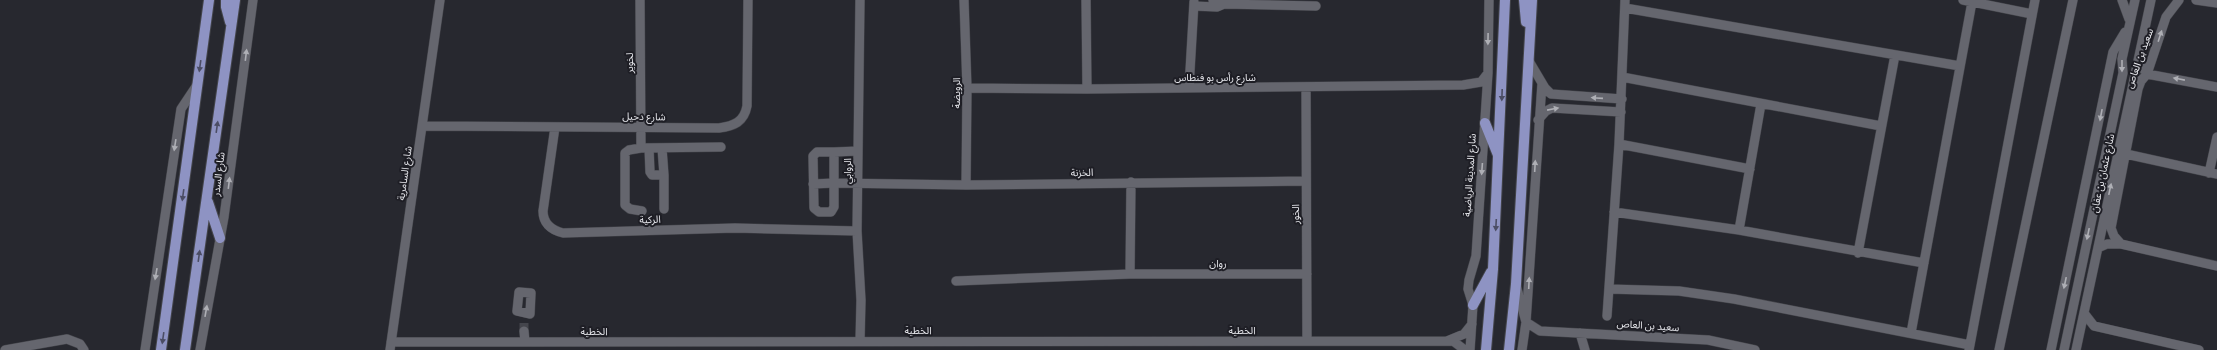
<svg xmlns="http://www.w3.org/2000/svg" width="2217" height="350" viewBox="0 0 2217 350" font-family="Ubuntu,'Noto Sans Arabic',sans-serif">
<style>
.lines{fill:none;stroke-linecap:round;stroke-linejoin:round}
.minor-tunnel{stroke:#44454c;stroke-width:9;stroke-dasharray:9 4.5;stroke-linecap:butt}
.minor-casing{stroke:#44454b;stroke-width:10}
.major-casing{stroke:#44454b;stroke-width:12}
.minor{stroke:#65666e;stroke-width:9}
.major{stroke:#8e93c3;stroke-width:10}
.oneway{fill:#aeafb5}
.oneway2{fill:#4b4d64}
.labels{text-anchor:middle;stroke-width:4;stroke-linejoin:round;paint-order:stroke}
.street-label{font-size:10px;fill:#e9eaef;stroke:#1e1e25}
</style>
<rect width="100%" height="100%" fill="#27282f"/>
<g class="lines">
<path class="minor-tunnel" d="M524 331V323"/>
<defs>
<path id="minor" d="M640 0 641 148 629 150 625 153V205L630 209 642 211
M860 0 857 231 861 300 860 341
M964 0 967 88 966 185
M1086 0 1087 89
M1213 0 1224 4
M1963 0 2032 14
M2122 0 2129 19
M2196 0 2217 3
M1194 6 1217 7 1224 4 1316 6
M1625 8 1960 66
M2140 56 2141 65 2147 74 2217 87
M1529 61 1545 88 1551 94 1622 99
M1622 77 1881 126
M1306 87 1307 341
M967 88 1087 89 1463 85 1481 82 1488 73
M1189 88 1194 2
M1538 120 1546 111 1552 108 1621 112
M422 126 719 128C734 126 744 122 747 106L748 0
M555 127 543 211C543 223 551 230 563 233L735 228 857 231
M1619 144 1750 169
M641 148 721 147
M649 148 650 172 652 175H664L662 148
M858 151 834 152V183L966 185 1306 181
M2126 154 2217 174
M2209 173 2217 137
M664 175V209
M813 184 834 183V207L831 212H819L814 208 813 156 817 152H834
M1614 212 1739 230 1924 263
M1739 230 1761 104
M2121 244 2114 236 2111 228 2138 89 2141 81 2147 74 2166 17 2179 0
M2098 248 2107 244H2121L2217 266
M1858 253 1895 55
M1130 274 1131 182
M956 281 1130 274H1307
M1516 285 1526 322 1540 331 1708 340 1755 350
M1609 289 1679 291 1734 299 1970 345
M519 292 531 293 530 314 517 311Z
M2084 313 2094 326 2199 350
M1607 316 1619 144 1625 0
M524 331 525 342
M1580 333 1585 350
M1911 333 1972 2
M1447 341 1464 334 1472 324
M391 342 1453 341 1465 350
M5 350 67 339 80 344 84 350
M145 350 181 109 197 85
M200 350 224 217 253 0
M390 350 440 0
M1470 350 1473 305 1468 289 1469 280 1476 256 1488 73 1489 0
M1522 350 1526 322 1542 83
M1969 350 2035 0
M1999 350 2073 0
M2051 350 2113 52 2125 32
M2064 350 2123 73 2122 59 2135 0
M2076 350 2151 0"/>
<path id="major" d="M226 0V7L230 22
M1524 0 1526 22
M1485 123 1498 155
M208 202 220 238
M1473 305 1491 272
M161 350 209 0
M185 350 235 0
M1486 350 1493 269 1505 0
M1509 350 1516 284 1532 0"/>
</defs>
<use href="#minor" class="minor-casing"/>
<use href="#major" class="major-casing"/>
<use href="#minor" class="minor"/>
<use href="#major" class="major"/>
</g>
<defs><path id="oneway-solid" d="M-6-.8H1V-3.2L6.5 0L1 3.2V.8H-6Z"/></defs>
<g class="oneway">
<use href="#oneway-solid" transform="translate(2160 36) rotate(-72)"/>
<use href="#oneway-solid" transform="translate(1488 39) rotate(91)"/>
<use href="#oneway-solid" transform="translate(246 55) rotate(-83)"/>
<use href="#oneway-solid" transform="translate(2122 66) rotate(90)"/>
<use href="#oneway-solid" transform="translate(2179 79) rotate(-169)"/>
<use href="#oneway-solid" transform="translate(1597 98) rotate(-176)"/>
<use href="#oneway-solid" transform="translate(1553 109) rotate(-11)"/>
<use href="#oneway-solid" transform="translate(2101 115) rotate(101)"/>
<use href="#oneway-solid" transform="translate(175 145) rotate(99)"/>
<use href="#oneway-solid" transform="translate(1535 166) rotate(-87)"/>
<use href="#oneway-solid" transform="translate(1482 169) rotate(94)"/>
<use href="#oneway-solid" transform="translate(229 183) rotate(-83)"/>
<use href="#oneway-solid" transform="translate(2110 189) rotate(-78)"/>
<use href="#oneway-solid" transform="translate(2088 234) rotate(102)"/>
<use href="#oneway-solid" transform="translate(156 274) rotate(100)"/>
<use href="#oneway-solid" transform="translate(1529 283) rotate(-87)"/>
<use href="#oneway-solid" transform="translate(2065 283) rotate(102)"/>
<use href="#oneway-solid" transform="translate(206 311) rotate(-80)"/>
</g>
<g class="oneway2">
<use href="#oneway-solid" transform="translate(200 66) rotate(98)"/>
<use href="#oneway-solid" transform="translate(1502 95) rotate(92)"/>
<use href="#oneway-solid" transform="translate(217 127) rotate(-82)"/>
<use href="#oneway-solid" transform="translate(183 195) rotate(98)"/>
<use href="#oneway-solid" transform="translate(1496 225) rotate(93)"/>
<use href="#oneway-solid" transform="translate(199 256) rotate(-82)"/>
<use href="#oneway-solid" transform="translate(163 338) rotate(98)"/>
</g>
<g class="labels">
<g class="street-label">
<text transform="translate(2139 58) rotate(-70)" y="4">سعيد بن العاص</text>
<text transform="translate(629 63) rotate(-90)" y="4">لخوير</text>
<text x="1215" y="81">شارع رأس بو فنطاس</text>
<text transform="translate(956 93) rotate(-90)" y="4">الرويضة</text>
<text transform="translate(644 116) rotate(1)" y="4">شارع دحيل</text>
<text transform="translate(847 171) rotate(-90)" y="4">الروابي</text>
<text transform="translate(1082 172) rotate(-1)" y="4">الخزنة</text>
<text transform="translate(404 173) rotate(-82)" y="4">شارع السامرية</text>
<text transform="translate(2102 173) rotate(-78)" y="4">شارع عثمان بن عفان</text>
<text transform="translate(218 174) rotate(-83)" y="4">شارع السدر</text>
<text transform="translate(1469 175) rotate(-86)" y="4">شارع المدينة الرياضية</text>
<text transform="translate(1295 214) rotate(-90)" y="4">الخور</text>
<text transform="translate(650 219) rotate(-2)" y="4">الركية</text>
<text x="1218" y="267">روان</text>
<text transform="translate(1648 325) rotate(4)" y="4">سعيد بن العاص</text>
<text x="918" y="334">الخطية</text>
<text x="1242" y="334">الخطية</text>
<text x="594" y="335">الخطية</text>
</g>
</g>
</svg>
